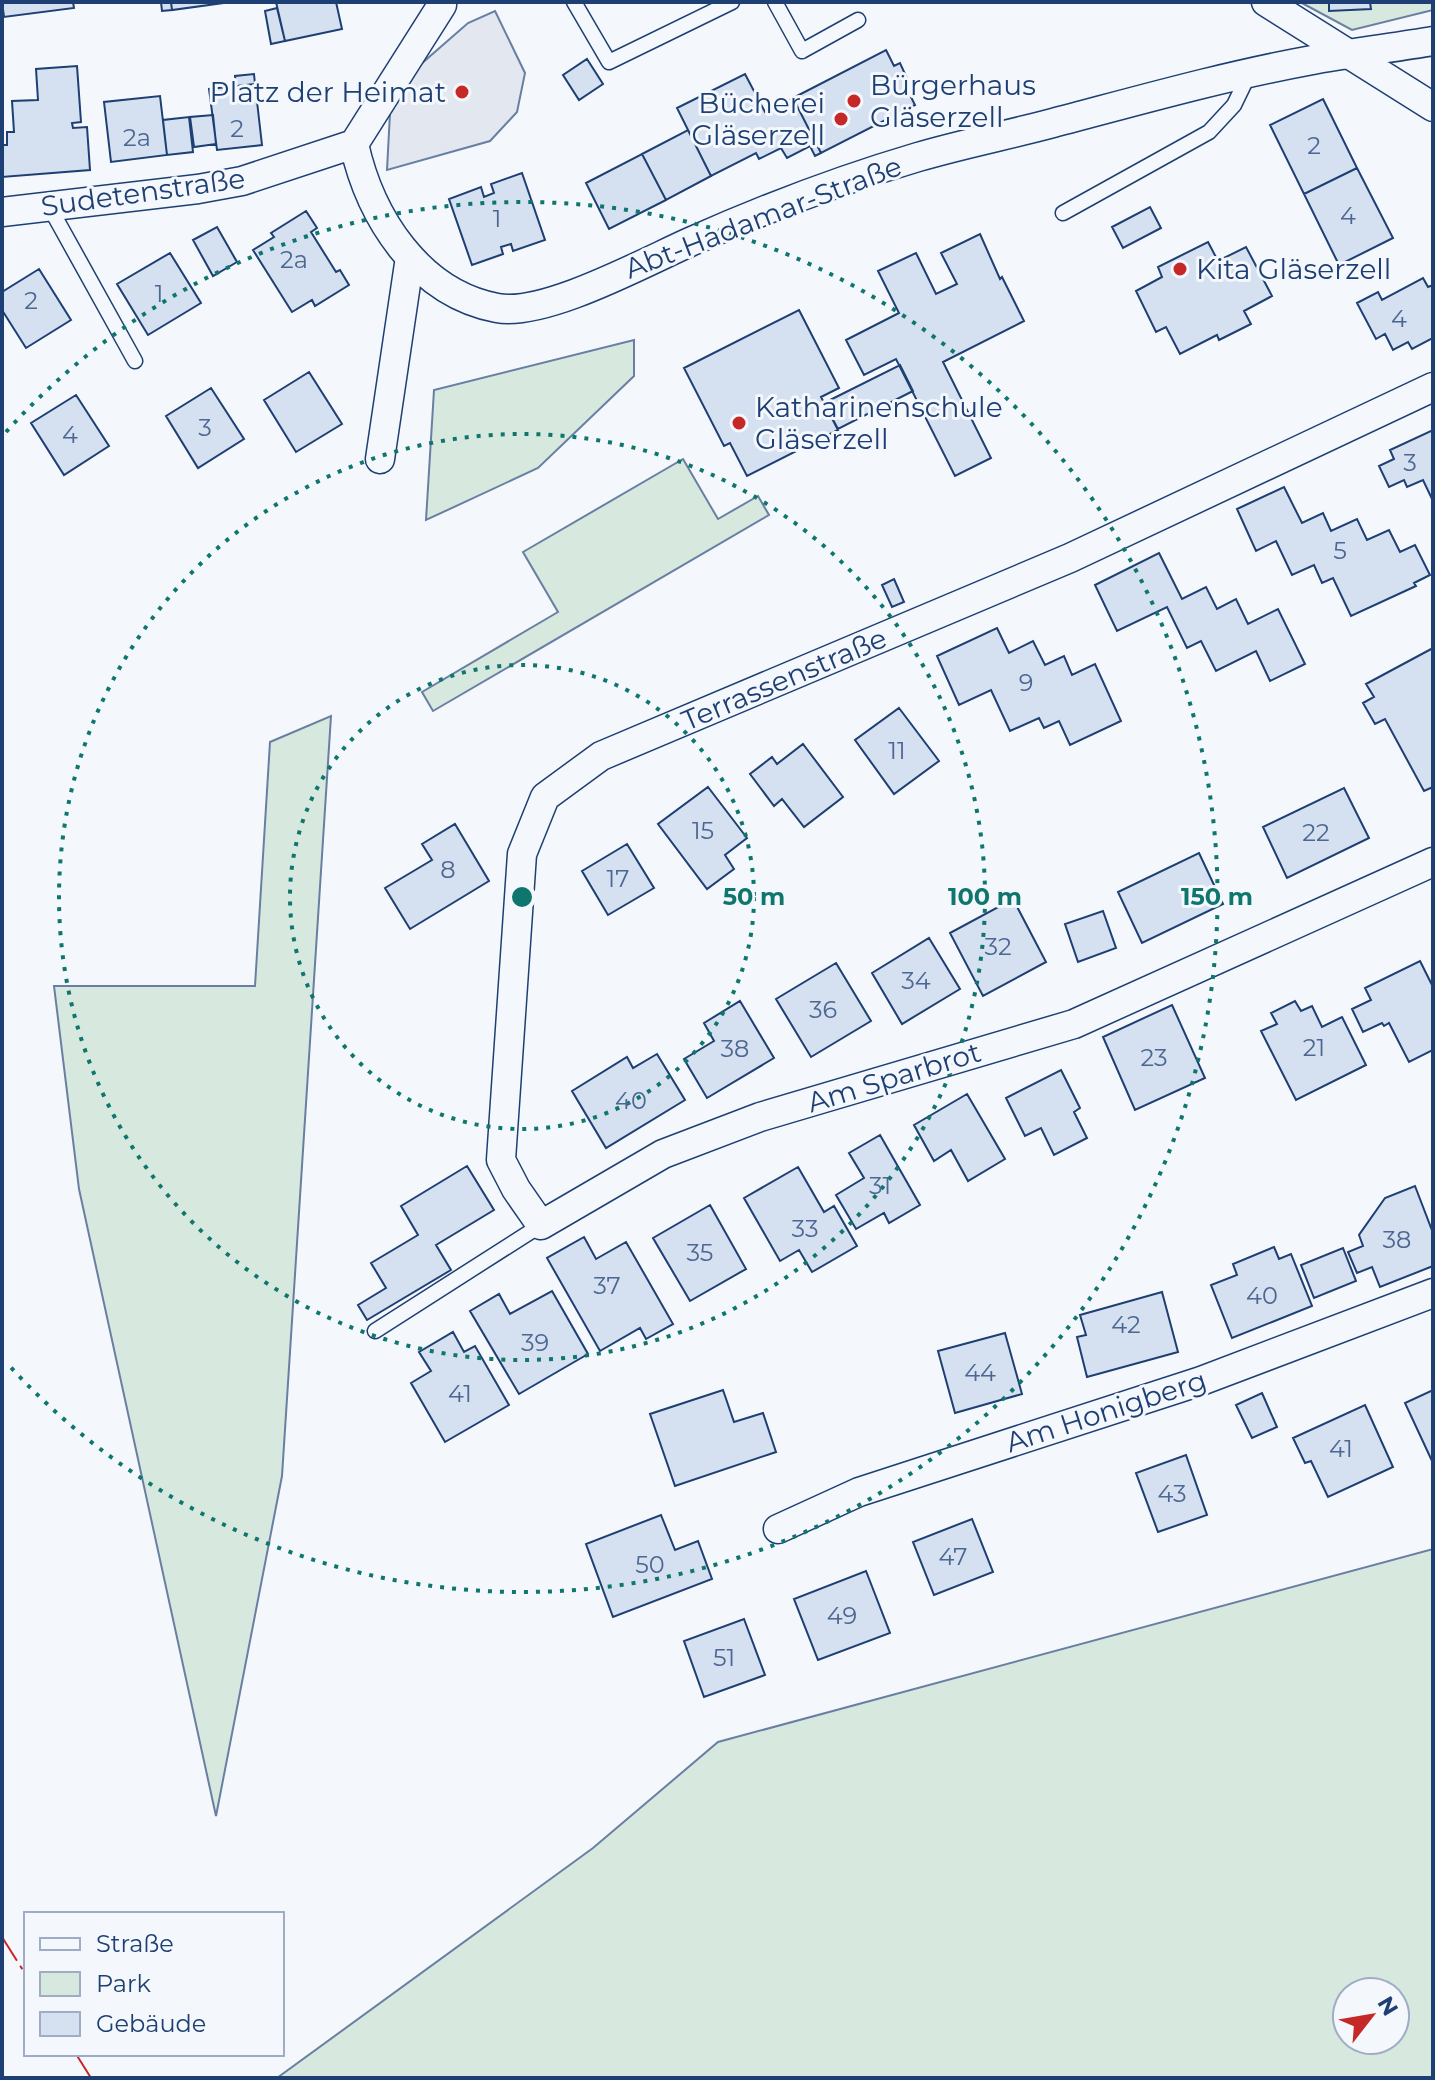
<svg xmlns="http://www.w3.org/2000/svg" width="1435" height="2080" viewBox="0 0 1435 2080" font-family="Montserrat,sans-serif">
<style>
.green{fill:#d7e8df;stroke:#687fa3;stroke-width:2;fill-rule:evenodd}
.parking{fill:#e3e8f0;stroke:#687fa3;stroke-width:2}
.building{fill:#d5e0f0;stroke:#1d3f73;stroke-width:2}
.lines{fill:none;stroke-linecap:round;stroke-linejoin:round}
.lane-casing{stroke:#1d3f73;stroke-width:17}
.street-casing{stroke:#1d3f73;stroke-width:31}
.lane{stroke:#f4f7fb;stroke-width:14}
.street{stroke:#f4f7fb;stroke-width:28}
.power{stroke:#c62828;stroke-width:2;stroke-dasharray:28 6 4 6;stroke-linecap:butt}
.ring{fill:none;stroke:#0f766e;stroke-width:4;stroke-dasharray:4 8}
.poi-dot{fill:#c62828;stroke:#f4f7fb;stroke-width:3}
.labels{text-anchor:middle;stroke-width:6;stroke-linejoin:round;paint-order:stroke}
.number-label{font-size:24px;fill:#4b6792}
.poi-label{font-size:28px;fill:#1d3f73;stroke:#f4f7fb;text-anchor:start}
.street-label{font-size:28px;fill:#1d3f73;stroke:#f4f7fb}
.centre{fill:#0f766e;stroke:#f4f7fb;stroke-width:4}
.ring-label{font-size:24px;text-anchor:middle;font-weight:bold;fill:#0f766e;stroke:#f4f7fb;stroke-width:6;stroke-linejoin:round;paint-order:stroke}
</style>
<rect width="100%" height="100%" fill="#f4f7fb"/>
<path class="green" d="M1300 2H1433V10L1352 30Z
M634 340V376L538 468 426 520 434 390Z
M683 459 718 519 758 496 769 515 433 711 422 692 558 612 523 552Z
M331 716 282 1476 216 1816 79 1189 54 986H255L270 742Z
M1433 1549V2078H277L593 1848 718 1742ZM1395 1992V2040H1347V1992Z"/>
<path class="parking" d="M495 11 525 73 517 112 490 141 387 170 390 113 420 65 468 23Z"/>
<path class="building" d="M2 2H73L74 8 4 17Z
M161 2H171L172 10 162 11Z
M171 2H231L172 10Z
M276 2H336L342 29 285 41Z
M1329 2H1370L1371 9 1329 11Z
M277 8 285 41 271 44 265 11Z
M886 50 894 66 900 63 911 87 907 89 915 105 821 153 793 98Z
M587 59 603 84 579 100 563 75Z
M77 66 81 122 72 123 73 128 87 127 90 170 2 177V145H7V132H14L12 101 38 100 36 69Z
M254 74 255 84 236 86 235 76Z
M745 74 765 112 793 98 821 153 815 156 810 146 787 158 781 148 759 159 756 153 711 176 677 108Z
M255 84 262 145 217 150 209 89Z
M160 96 167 155 111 162 104 102Z
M1323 99 1357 168 1304 194 1270 125Z
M213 115 216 144 194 147 190 117Z
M189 117 193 152 167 155 163 120Z
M688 130 711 176 666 200 642 154Z
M642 154 666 200 609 229 586 183Z
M1357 168 1393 238 1339 265 1304 194Z
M522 173 545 240 513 251 511 244 501 247 503 254 472 265 449 199 481 187 484 197 494 193 491 184Z
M1150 207 1161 228 1123 248 1112 227Z
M306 211 317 228 311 232 336 272 340 270 349 285 315 306 312 300 292 312 253 250 274 237 271 233Z
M217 227 237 262 213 276 193 240Z
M980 234 1000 279 1002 277 1024 321 943 362 991 458 955 476 896 359 864 375 846 340 899 313 878 271 916 253 936 294 957 284 941 253Z
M1208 242 1218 261 1246 247 1272 296 1244 311 1251 324 1219 340 1217 335 1180 354 1166 327 1156 332 1136 291 1162 277 1158 267Z
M170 253 201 303 148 335 117 284Z
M39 269 71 320 26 348 2 310V292Z
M1423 278 1428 287 1433 285V338L1412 349 1408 342 1393 350 1385 334 1376 339 1357 303 1378 292 1382 300Z
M799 310 839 388 821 397 838 430 747 476 730 443 724 446 684 368Z
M900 365 913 391 838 429 824 403Z
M309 372 342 424 296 452 264 400Z
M211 388 244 439 198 468 166 416Z
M76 395 109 446 64 475 31 423Z
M1433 430V501L1423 480 1407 487 1404 480 1389 487 1379 466 1394 459 1390 450Z
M1284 487 1302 523 1323 513 1331 531 1357 519 1367 540 1389 530 1400 552 1415 545 1430 575 1414 583 1416 586 1351 616 1333 578 1322 583 1314 565 1292 575 1276 541 1256 551 1237 509Z
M1159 553 1182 599 1206 587 1217 609 1236 599 1248 624 1278 609 1305 664 1270 681 1256 651 1216 671 1201 641 1187 648 1167 607 1117 631 1095 585Z
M894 579 904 602 892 607 882 585Z
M997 628 1009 653 1033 641 1045 665 1064 656 1072 675 1095 664 1121 721 1070 745 1059 721 1044 728 1039 718 1010 731 991 690 959 705 937 656Z
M1433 648V787L1424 791 1385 719 1375 724 1363 703 1374 697 1366 684Z
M899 708 939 761 894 794 855 740Z
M803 744 843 797 804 827 782 799 774 806 750 774 772 757 777 764Z
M708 787 747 838 725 855 734 869 707 889 658 824Z
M1344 788 1369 838 1287 878 1263 827Z
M455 824 489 881 410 929 385 888 432 860 422 844Z
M627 844 654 888 608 915 582 871Z
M1199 853 1223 904 1142 943 1118 892Z
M1013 899 1046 962 983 996 950 933Z
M1103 911 1116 948 1078 962 1065 924Z
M929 938 960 989 902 1024 872 973Z
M1420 961 1433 987V1050L1409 1062 1389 1023 1384 1026 1382 1023 1363 1032 1352 1009 1371 1000 1365 988Z
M836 963 871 1021 811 1057 776 999Z
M740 1001 774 1058 707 1098 684 1059 714 1041 704 1023Z
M1295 1001 1301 1011 1312 1006 1322 1027 1342 1017 1366 1065 1296 1100 1261 1031 1277 1024 1271 1013Z
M1172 1005 1205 1078 1135 1110 1103 1037Z
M657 1054 685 1100 606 1148 572 1091 627 1057 633 1068Z
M1061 1070 1080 1108 1074 1112 1087 1138 1054 1155 1041 1128 1025 1136 1006 1098Z
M967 1094 1005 1159 968 1181 951 1150 934 1161 914 1125Z
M880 1135 920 1205 889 1223 884 1213 856 1229 836 1195 864 1178 849 1153Z
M467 1166 494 1210 436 1245 451 1270 367 1320 358 1305 386 1288 371 1263 418 1235 401 1206Z
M798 1167 824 1212 834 1206 857 1246 812 1272 799 1250 780 1261 744 1198Z
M1415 1186 1433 1233V1266L1380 1287 1372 1267 1357 1273 1348 1252 1363 1246 1359 1235 1385 1198Z
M710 1205 746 1269 690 1301 653 1238Z
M584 1237 596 1259 626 1242 673 1324 646 1339 640 1328 600 1351 547 1258Z
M1274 1247 1279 1259 1291 1254 1312 1306 1232 1338 1211 1285 1237 1275 1233 1264Z
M1343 1248 1356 1281 1314 1298 1301 1265Z
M552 1291 588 1354 519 1394 470 1311 499 1294 510 1314Z
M1162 1292 1178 1352 1087 1377 1077 1337 1086 1335 1080 1315Z
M453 1332 464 1352 475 1346 509 1405 445 1442 411 1383 431 1371 419 1352Z
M1005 1333 1022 1394 955 1413 938 1351Z
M723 1390 734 1422 763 1413 776 1452 675 1486 650 1414Z
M1433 1390V1461H1432L1405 1403Z
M1262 1393 1277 1427 1252 1438 1236 1405Z
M1365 1405 1393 1467 1328 1497 1311 1461 1305 1463 1293 1438Z
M1186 1455 1207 1515 1158 1532 1136 1473Z
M661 1515 675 1550 698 1541 712 1579 613 1617 586 1544Z
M972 1519 993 1572 934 1595 913 1542Z
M866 1571 890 1633 818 1660 794 1599Z
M744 1619 765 1675 704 1697 684 1641Z"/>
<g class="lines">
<defs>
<path id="lane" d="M574 2 609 62 732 2
M775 2 802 51 858 20
M49 206 135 361
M1063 213 1209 132 1234 105 1249 74
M375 1331 541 1225"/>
<path id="street" d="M1266 2 1433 107
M354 144C370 217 418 293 497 308 544 317 643 263 690 242 764 209 840 180 918 157 962 144 1008 135 1053 123 1137 101 1221 77 1307 61 1349 53 1391 48 1433 41
M2 212 198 189 242 181 354 144 442 5
M1433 387 1070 558 601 756 545 797 522 854 501 1160 516 1189 541 1225 663 1154 760 1117 1074 1024 1433 862
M380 459 410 257
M778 1529 859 1492 1201 1381 1433 1293"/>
</defs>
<use href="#lane" class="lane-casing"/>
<use href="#street" class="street-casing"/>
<use href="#lane" class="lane"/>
<use href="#street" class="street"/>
<path class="power" d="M2 1937 26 1975
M76 2054 91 2078"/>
</g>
<g class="ring">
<circle cx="522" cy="897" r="232"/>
<circle cx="522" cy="897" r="463"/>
<path d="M6 432A695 695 0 1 1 6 1362"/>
</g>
<g class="poi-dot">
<circle cx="462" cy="92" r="8"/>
<circle cx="854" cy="101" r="8"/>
<circle cx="841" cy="119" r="8"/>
<circle cx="1180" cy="269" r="8"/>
<circle cx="739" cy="423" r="8"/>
</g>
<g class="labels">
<g class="number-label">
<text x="237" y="137">2</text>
<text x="137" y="146">2a</text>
<text x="1314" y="154">2</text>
<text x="1348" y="224">4</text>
<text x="497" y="227">1</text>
<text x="294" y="268">2a</text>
<text x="159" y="302">1</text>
<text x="31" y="309">2</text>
<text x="1399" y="327">4</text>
<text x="205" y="436">3</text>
<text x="70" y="443">4</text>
<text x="1410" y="471">3</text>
<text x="1340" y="559">5</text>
<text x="1026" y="691">9</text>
<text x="897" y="759">11</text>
<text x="703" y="839">15</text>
<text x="1316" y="841">22</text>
<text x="448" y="878">8</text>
<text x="618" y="887">17</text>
<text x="998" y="955">32</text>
<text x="916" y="989">34</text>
<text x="823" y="1018">36</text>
<text x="1314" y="1056">21</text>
<text x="735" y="1057">38</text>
<text x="1154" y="1066">23</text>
<text x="631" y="1109">40</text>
<text x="880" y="1194">31</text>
<text x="805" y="1237">33</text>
<text x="1397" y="1248">38</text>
<text x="700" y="1261">35</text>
<text x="607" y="1294">37</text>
<text x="1262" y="1304">40</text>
<text x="1126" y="1333">42</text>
<text x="535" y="1351">39</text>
<text x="980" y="1381">44</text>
<text x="460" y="1402">41</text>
<text x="1341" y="1457">41</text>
<text x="1172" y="1502">43</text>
<text x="953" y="1565">47</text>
<text x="650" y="1573">50</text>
<text x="842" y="1624">49</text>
<text x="724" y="1666">51</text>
</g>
<g class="poi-label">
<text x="870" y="95">Bürgerhaus<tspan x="870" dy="32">Gläserzell</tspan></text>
<text x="446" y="102" text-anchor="end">Platz der Heimat</text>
<text x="825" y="113" text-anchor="end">Bücherei<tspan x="825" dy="32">Gläserzell</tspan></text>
<text x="1196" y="279">Kita Gläserzell</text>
<text x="755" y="417">Katharinenschule<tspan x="755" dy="32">Gläserzell</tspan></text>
</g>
<g class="street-label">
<text transform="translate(143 192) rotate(-8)" y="10">Sudetenstraße</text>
<text transform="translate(763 217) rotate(-21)" y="10">Abt-Hadamar-Straße</text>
<text transform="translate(784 679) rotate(-23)" y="10">Terrassenstraße</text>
<text transform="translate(894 1077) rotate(-17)" y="10">Am Sparbrot</text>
<text transform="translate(1106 1411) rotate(-18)" y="10">Am Honigberg</text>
</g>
</g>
<circle cx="522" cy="897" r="12" class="centre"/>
<g class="ring-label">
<text x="754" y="905">50 m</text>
<text x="985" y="905">100 m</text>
<text x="1217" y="905">150 m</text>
</g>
<rect width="1435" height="2080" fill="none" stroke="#1d3f73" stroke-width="8"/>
<rect x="24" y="1912" width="260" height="144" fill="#f4f7fb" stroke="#9eadc5" stroke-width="2"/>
<rect x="40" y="1938" width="40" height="12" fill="#f4f7fb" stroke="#9eadc5" stroke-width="2"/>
<text x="96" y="1952" font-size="24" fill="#1d3f73">Straße</text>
<rect x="40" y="1972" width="40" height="24" fill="#d7e8df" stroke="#9eadc5" stroke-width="2"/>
<text x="96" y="1992" font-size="24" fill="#1d3f73">Park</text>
<rect x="40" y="2012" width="40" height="24" fill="#d5e0f0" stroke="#9eadc5" stroke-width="2"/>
<text x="96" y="2032" font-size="24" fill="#1d3f73">Gebäude</text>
<g transform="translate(1371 2016) rotate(59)"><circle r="38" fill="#f4f7fb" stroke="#9eadc5" stroke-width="2"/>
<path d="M0-6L14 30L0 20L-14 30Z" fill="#c62828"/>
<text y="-12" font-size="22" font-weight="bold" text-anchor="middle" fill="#1d3f73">N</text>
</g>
</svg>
